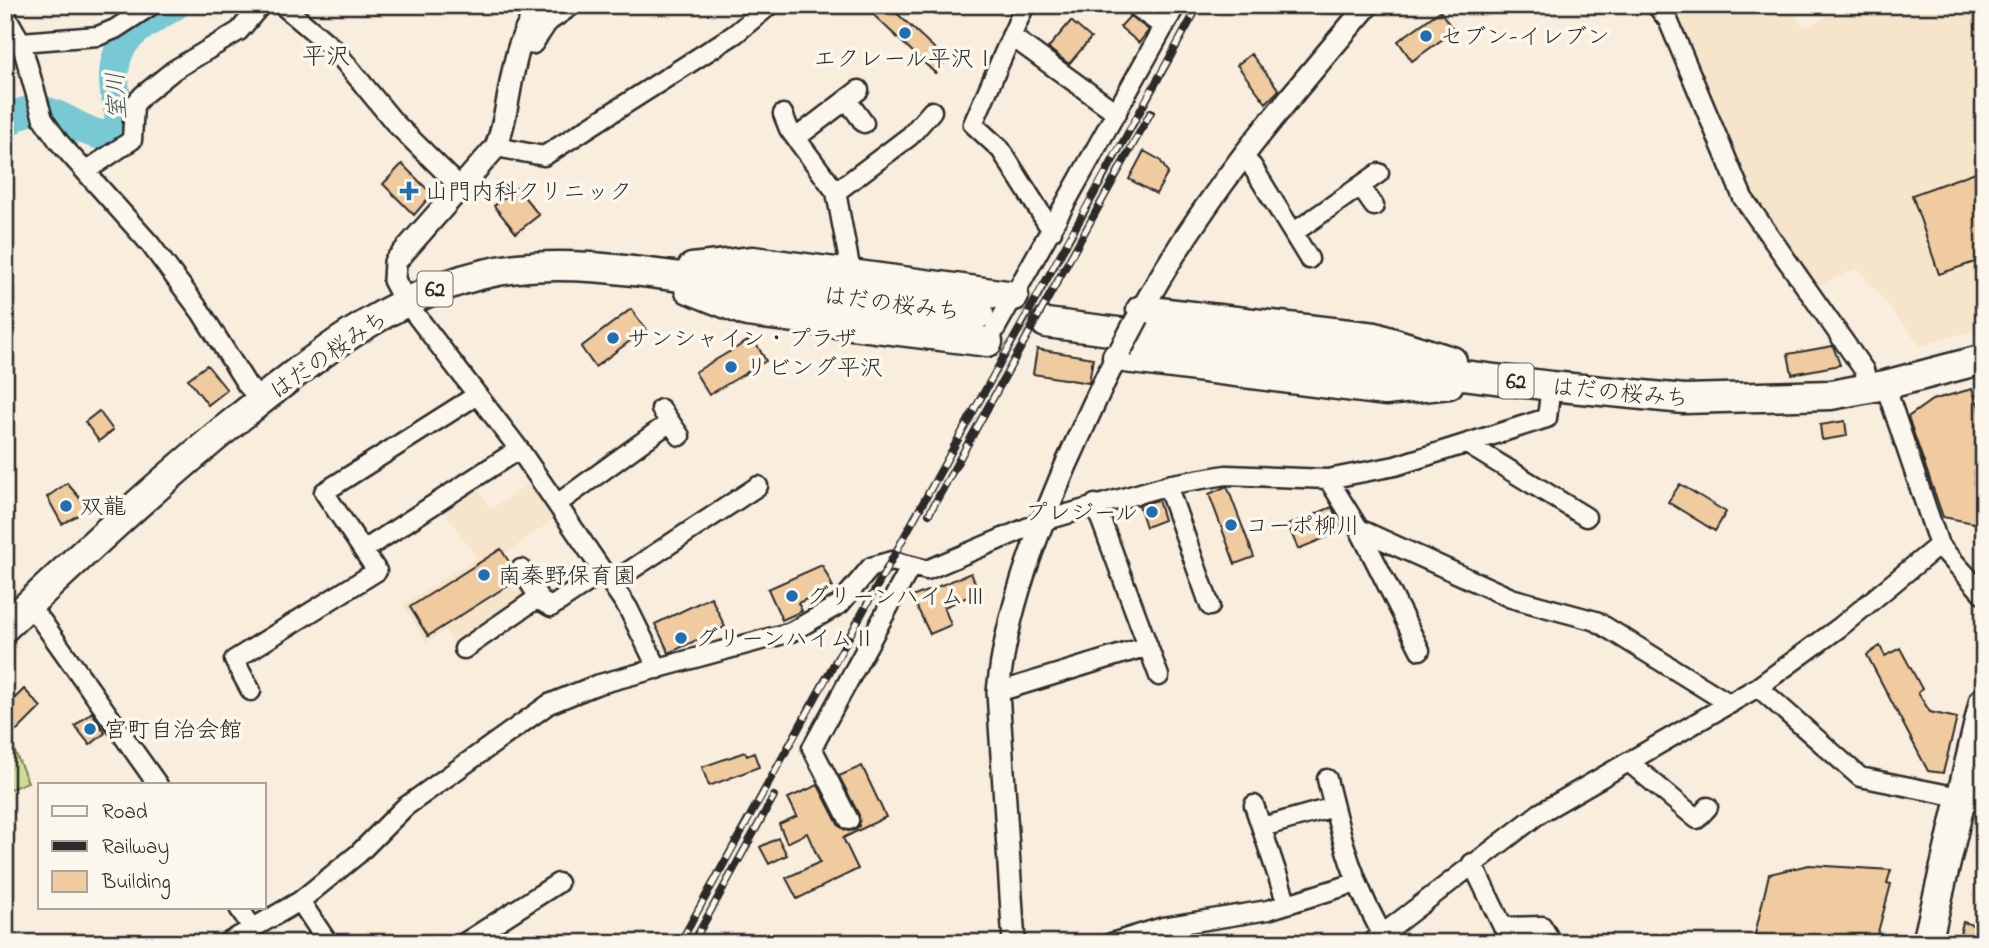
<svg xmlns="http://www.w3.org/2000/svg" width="1989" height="948" viewBox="0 0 1989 948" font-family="'Indie Flower','Klee One',sans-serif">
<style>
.built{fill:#f6e4cb}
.green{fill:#cfde92;stroke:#7d845e;stroke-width:2}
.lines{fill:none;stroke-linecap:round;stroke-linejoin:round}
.river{stroke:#79c9d4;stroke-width:30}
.building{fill:#f0cba0;stroke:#2b2b2b;stroke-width:2}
.primary-tunnel{stroke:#d0c7b9;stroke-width:28;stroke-dasharray:28 14;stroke-linecap:butt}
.minor-casing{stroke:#2b2b2b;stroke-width:23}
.tertiary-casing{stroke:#2b2b2b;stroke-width:26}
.primary-casing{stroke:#2b2b2b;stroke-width:33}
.trunk-casing{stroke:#2b2b2b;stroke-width:33}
.minor{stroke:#fbf7ec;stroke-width:18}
.tertiary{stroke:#fbf7ec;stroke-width:21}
.primary{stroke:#fbf7ec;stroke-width:28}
.trunk{stroke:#fbf7ec;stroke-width:28}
.rail-casing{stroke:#2b2b2b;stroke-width:8}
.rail{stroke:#fbf7ec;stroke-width:5;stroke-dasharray:16;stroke-linecap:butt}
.tertiary-bridge-casing{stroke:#2b2b2b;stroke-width:26;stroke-linecap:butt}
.tertiary-bridge{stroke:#fbf7ec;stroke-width:21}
.poi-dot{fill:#1f6fb2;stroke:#fbf7ec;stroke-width:2.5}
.labels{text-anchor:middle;stroke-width:7;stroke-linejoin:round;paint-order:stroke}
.shield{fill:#fbf7ec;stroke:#696865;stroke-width:2}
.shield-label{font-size:21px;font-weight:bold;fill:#2b2b2b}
.poi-label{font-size:23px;fill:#2b2b2b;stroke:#fbf7ec;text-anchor:start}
.street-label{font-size:23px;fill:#2b2b2b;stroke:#fbf7ec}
.neighbourhood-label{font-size:24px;fill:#2b2b2b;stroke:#fbf7ec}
.water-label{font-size:24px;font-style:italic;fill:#425a5e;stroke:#fbf7ec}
</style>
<rect width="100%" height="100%" fill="#f9eedd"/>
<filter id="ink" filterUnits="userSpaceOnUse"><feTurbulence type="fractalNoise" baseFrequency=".0143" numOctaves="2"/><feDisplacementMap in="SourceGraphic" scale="14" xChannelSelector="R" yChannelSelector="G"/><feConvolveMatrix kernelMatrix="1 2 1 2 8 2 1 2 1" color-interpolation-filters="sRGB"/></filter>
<g filter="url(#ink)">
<path class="built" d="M1665 5H1791L1803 26 1810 27 1840 6 1845 11 1852 5H1984V327L1921 346 1857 268 1814 288 1759 213 1740 161 1730 154 1681 24Z
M533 481 554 512 553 520 505 554 529 592V599L456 646 445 630 426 643 403 604 476 558 442 507 475 485 491 509Z"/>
<path class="green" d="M11 743 28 782 5 791V745Z"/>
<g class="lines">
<path class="river" d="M5 125C46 84 75 142 117 135 122 119 118 108 115 92 108 40 136 30 175 5"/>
</g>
<path class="building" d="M863 5H888L947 60 935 73Z
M1440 11 1454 31 1412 61 1398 41Z
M1130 16 1149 30 1139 43 1120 27Z
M1071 21 1091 38 1069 64 1048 48Z
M1251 54 1279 90 1266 103 1237 65Z
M1144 151 1160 160 1168 173 1156 194 1129 179Z
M402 164 432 194 414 215 383 184Z
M1984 169V259L1939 274 1912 195Z
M517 188 539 215 516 233 494 206Z
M631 309 646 329 595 367 581 347Z
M753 338 766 361 709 395 695 372Z
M1833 346 1840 365 1792 374 1788 354Z
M1037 349 1093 358 1089 383 1033 374Z
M207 365 227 390 208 405 188 379Z
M1972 389 1984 421V525L1943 517 1908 417 1932 400Z
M99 411 113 430 99 441 85 422Z
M1845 421 1847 436 1822 440 1820 425Z
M67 483 89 509 62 524 47 497Z
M1680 484 1726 512 1715 531 1668 502Z
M1227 486 1254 557 1235 564 1209 494Z
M1158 500 1164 520 1146 527 1139 505Z
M1332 507 1342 531 1298 549 1288 525Z
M501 549 511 565 507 569 515 581 428 636 410 607Z
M822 565 833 587 798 603 802 611 782 620 768 589Z
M971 573 979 592 944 607 951 625 930 634 912 597Z
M711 597 725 627 669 653 655 624Z
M1880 646 1885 656 1900 648 1922 689 1918 693 1930 712 1957 718 1943 773 1928 771 1867 655Z
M24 689 41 707 18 730 5 732V708Z
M92 712 105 733 90 745 75 726Z
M745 752 747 756 754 753 759 767 709 786 702 767Z
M862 766 886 817 843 838 858 869 797 899 786 878 820 862 807 833 787 843 779 824 797 816 788 798 818 785 839 826 848 831 854 830 859 826V815L839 776Z
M778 838 787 855 769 864 760 847Z
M1809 865 1891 870 1887 883 1891 884 1875 943H1753L1769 874Z
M1963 922 1984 928V943H1958Z"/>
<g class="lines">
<path class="primary-tunnel" d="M979 314 1046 323"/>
<defs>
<path id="minor" d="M282 5 334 49 394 122 460 187
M1025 5 973 124 1001 150 1052 231
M1134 5 1164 27
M1656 5 1668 20 1743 198 1864 370 1869 389
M5 14 21 42 43 119 59 142 150 244 201 312 247 385 261 400
M1011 36 1117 113
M21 42 98 36 115 29 152 5
M847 100 864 123
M783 114 789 129 836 192 851 272
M796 138 859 90
M496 147 544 156 735 34 770 5
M1242 156 1252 166 1309 259
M86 171 132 140 134 105 143 95 174 70 239 31 261 5
M1360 186 1374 206
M836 192 910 136 932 111
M1293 233 1379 173
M405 301 519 449 628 608 658 669
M988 342 1176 5
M1885 385 1939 545 1984 595
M661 409 680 436
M1467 444 1586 517
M1328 479 1359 529 1420 650
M1167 485 1210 606
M557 504 670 422
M1095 504 1159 676
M1359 529 1511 598 1596 621 1730 704
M364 550 519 449
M521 569 541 601 551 607 603 572
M611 583 758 486
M28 606 41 620 158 785
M464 649 539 597
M1758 687 1860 777 1984 802
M251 691 234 660 377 571 324 492 477 395
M998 692 1148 646
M1630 763 1697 819 1708 807
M1327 779C1341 838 1355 891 1388 943
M1254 805 1287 904
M849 820 812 748 911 566
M1262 827 1334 807
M1472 863 1503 927 1542 926 1552 943
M300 901 328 943
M239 908 251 926
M227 943 300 901 358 854 405 807 549 704 596 685 791 632 840 604 871 567 892 561 927 570 1043 521 1172 484 1226 475 1328 479 1395 466 1547 418 1551 386
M464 943 558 883
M1111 943 1163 927 1268 910 1355 883
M1371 943 1540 813 1758 687 1840 627 1939 545"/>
<path id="tertiary" d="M532 43 547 21 570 5
M405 301 394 280 395 262 496 147C514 102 507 42 543 5
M1138 317C1199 202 1283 104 1368 5
M1014 943 998 692C1006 611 1035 538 1067 463 1084 426 1100 387 1120 351"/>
<path id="primary" d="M692 268 753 261 1014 296
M689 289 747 312 988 342
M1141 310 1375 337 1452 361
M1046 323 1551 386 1684 399 1831 395 1885 385 1984 359
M1117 357 1385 391 1449 384
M5 627C81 555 158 483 240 417 322 351 409 281 518 268 579 261 645 273 705 280 797 292 888 303 979 314"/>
<path id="trunk" d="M1927 943 1984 701"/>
</defs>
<use href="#minor" class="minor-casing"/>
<use href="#tertiary" class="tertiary-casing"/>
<use href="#primary" class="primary-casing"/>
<use href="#trunk" class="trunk-casing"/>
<use href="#minor" class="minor"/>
<use href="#tertiary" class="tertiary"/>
<use href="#primary" class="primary"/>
<use href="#trunk" class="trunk"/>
<defs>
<path id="rail" d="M929 514 1151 112
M680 943C854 630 1024 317 1199 5
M693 943 774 796"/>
</defs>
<use href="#rail" class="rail-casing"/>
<use href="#rail" class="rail"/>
<defs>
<path id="tertiary-bridge" d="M1120 351 1138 317"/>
</defs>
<use href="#tertiary-bridge" class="tertiary-bridge-casing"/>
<use href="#tertiary-bridge" class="tertiary-bridge"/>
</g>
</g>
<g class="poi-dot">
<circle cx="905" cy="33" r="7"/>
<circle cx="1426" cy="36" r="7"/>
<path d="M405.5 180.5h7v7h7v7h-7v7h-7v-7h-7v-7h7z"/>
<circle cx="613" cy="338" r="7"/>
<circle cx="731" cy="367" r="7"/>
<circle cx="66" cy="506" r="7"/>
<circle cx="1152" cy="512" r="7"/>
<circle cx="1231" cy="525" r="7"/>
<circle cx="484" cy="575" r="7"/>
<circle cx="792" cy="596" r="7"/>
<circle cx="681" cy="638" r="7"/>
<circle cx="90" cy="729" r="7"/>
</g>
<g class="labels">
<g class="shield">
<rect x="417.5" y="271.5" width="35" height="35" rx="5"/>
<rect x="1498.5" y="363.5" width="35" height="35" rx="5"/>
</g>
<g class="shield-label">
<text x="435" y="296">62</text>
<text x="1516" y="388">62</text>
</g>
<g class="poi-label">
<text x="1440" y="44">セブン-イレブン</text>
<text x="905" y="66" text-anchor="middle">エクレール平沢Ⅰ</text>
<text x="425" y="199">山門内科クリニック</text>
<text x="627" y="346">サンシャイン・プラザ</text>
<text x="745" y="375">リビング平沢</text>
<text x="80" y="514">双龍</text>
<text x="1138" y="520" text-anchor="end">プレジール</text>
<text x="1245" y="533">コーポ柳川</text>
<text x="498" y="583">南秦野保育園</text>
<text x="806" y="604">グリーンハイムⅢ</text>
<text x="695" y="646">グリーンハイムⅡ</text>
<text x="104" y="737">宮町自治会館</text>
</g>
<g class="street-label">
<text transform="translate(892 303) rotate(7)" y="8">はだの桜みち</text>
<text transform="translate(328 354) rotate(-35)" y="8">はだの桜みち</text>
<text transform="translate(1620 392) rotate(5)" y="8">はだの桜みち</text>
</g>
<g class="neighbourhood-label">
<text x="326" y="64">平沢</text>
</g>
<g class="water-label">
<text transform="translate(116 96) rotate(-93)" y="8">室川</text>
</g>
</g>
<rect width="1989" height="948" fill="none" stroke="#fbf7ec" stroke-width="28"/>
<rect x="14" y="14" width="1961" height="920" fill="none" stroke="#2b2b2b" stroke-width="2.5" filter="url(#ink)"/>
<rect x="38" y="783" width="228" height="126" fill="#fbf7ec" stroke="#a8a59f" stroke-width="2"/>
<rect x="52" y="806" width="35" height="10" fill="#fbf7ec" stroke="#a8a59f" stroke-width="2"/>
<text x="102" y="818" font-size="21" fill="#2b2b2b">Road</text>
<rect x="52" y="841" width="35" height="10" fill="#2b2b2b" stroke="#a8a59f" stroke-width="2"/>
<text x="102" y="853" font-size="21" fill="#2b2b2b">Railway</text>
<rect x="52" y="871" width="35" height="21" fill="#f0cba0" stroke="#a8a59f" stroke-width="2"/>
<text x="102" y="888" font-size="21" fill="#2b2b2b">Building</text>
</svg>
